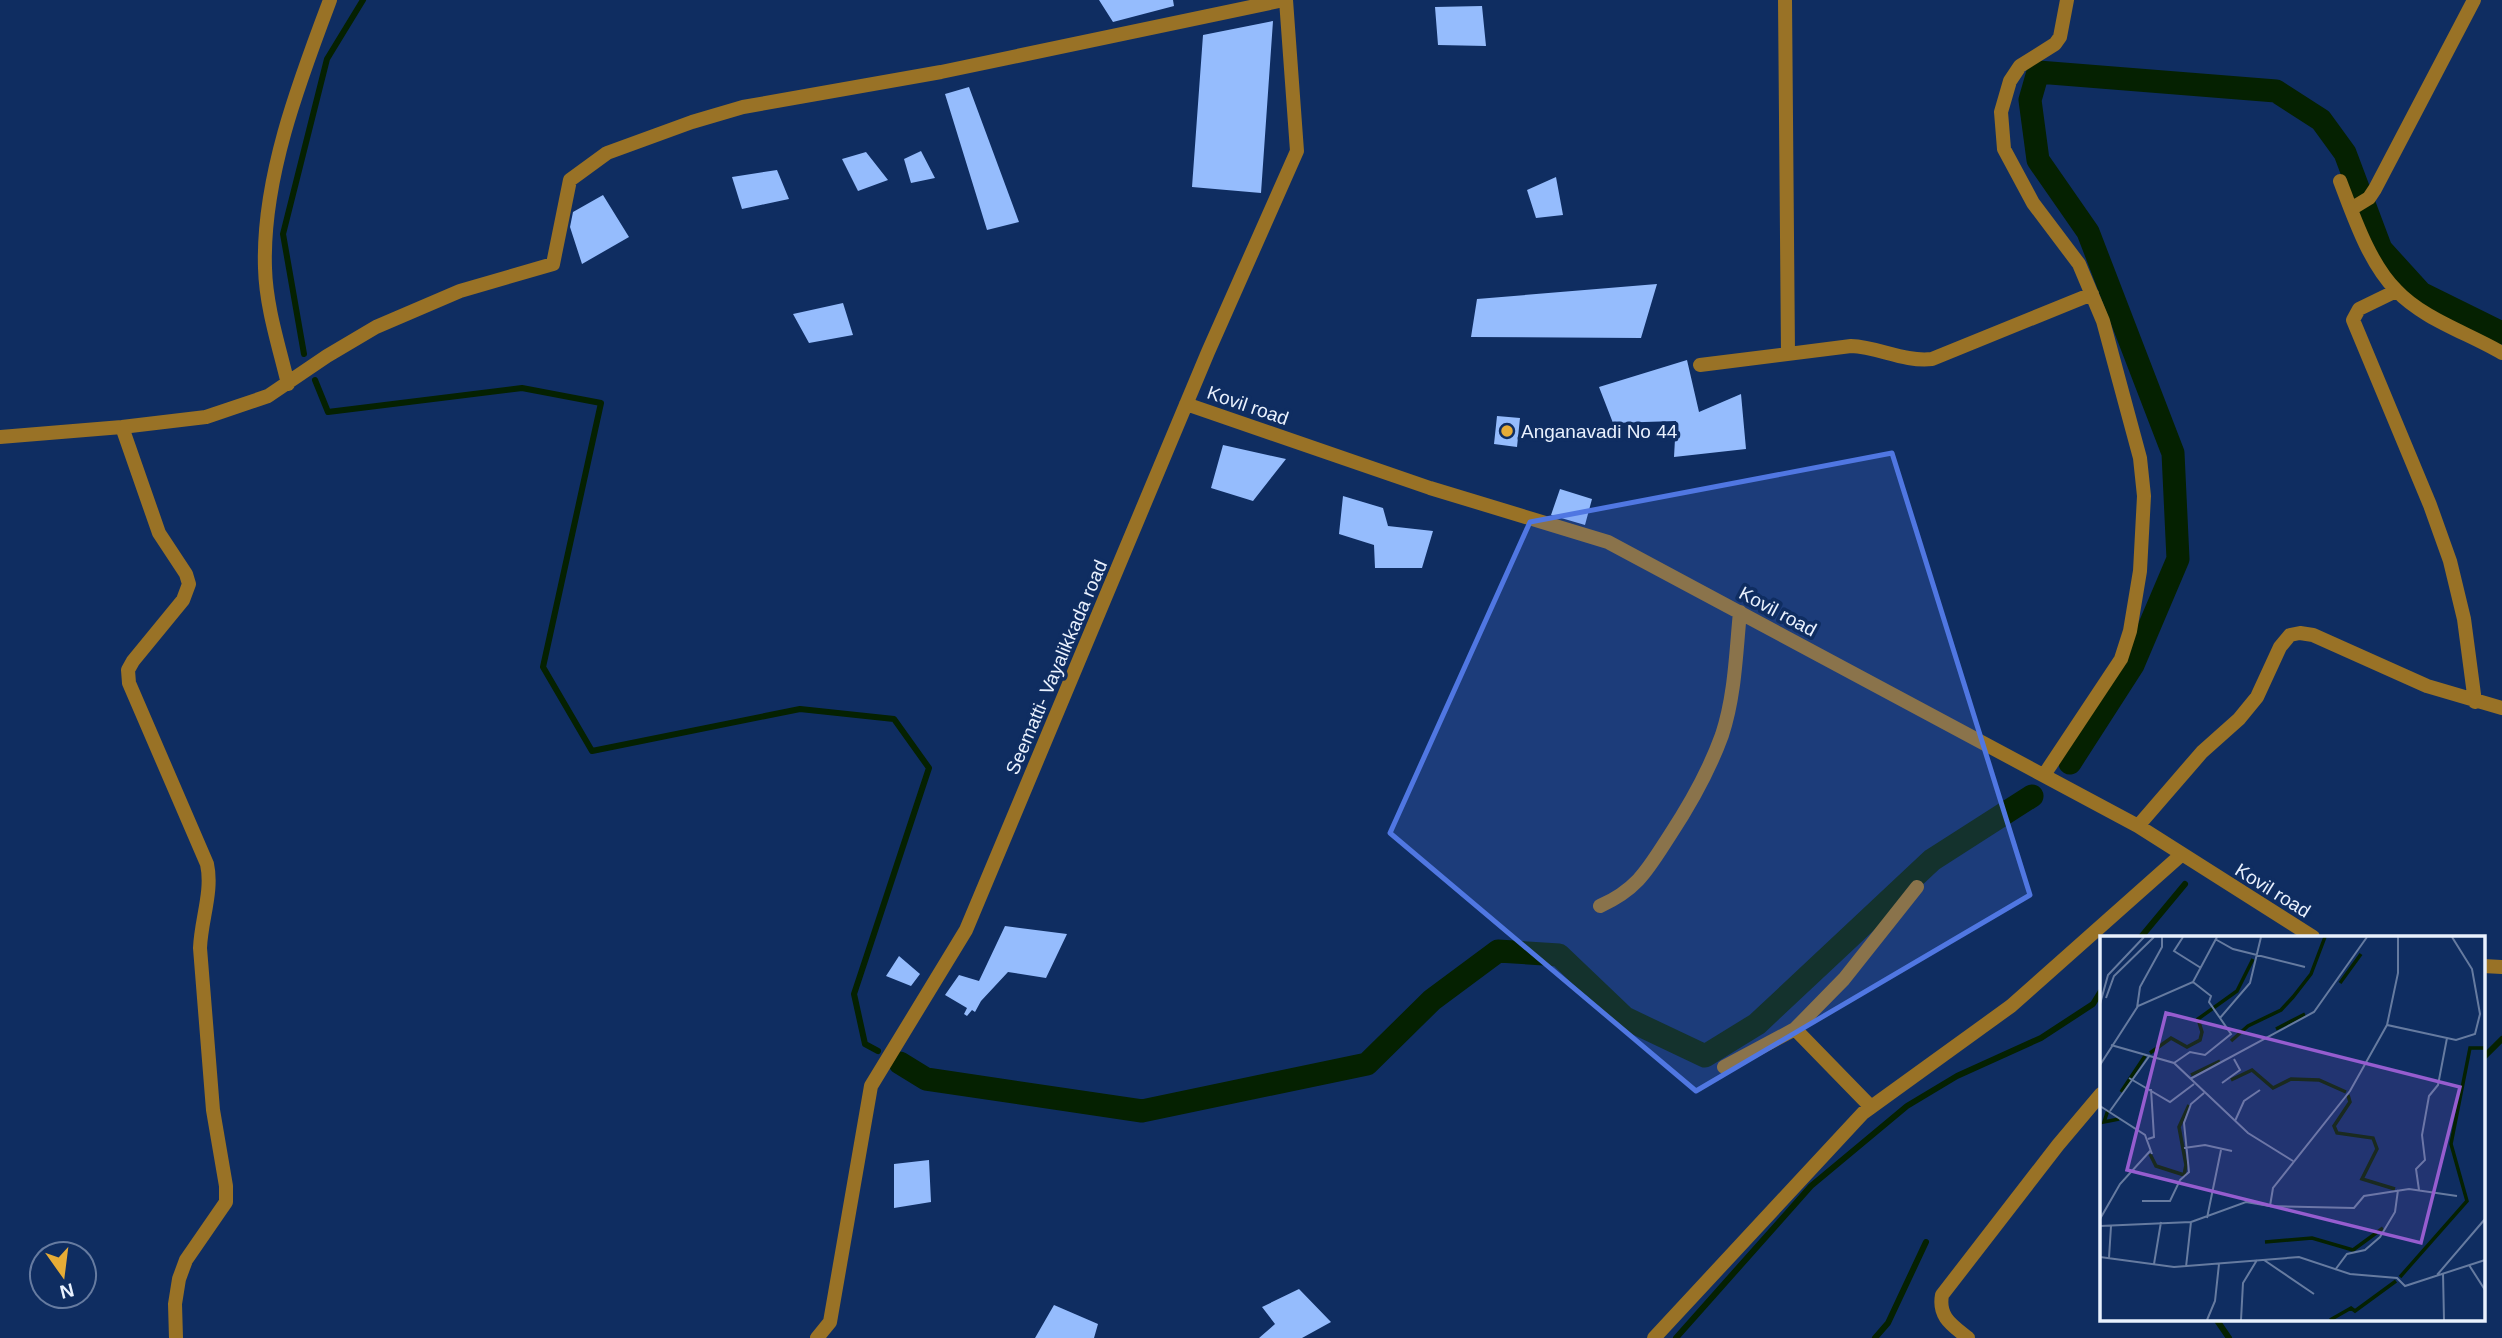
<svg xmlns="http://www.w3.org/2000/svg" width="2502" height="1338" viewBox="0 0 2502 1338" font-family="Helvetica,sans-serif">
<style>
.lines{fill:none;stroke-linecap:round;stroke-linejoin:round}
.stream{stroke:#052101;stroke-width:6}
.canal{stroke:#052101;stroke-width:23}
.building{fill:#95bcfd}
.minor{stroke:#997226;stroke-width:14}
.marked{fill:#5077e2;fill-opacity:0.2;stroke:#5077e2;stroke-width:5;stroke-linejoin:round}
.poi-dot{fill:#e7ac36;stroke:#0f2d61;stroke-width:2.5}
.labels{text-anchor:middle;stroke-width:7;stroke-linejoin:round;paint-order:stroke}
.street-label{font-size:19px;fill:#e9f1fe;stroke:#0f2d61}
.poi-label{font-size:19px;fill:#e9f1fe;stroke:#0f2d61;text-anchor:start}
.inset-river{fill:none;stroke:#052101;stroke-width:3.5}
.inset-road{fill:none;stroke:#667ba0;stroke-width:2}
.view{fill:#965dcf;fill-opacity:0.15;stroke:#965dcf;stroke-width:3.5}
.inset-edge{fill:none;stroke:#e9f1fe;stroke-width:3.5}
</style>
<rect width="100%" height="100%" fill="#0f2d61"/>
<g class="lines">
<path class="stream" d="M304 354 283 234 327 59 363 0
M315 380 328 412 522 388 601 403 543 667 592 751 800 709 894 719 929 768 854 994 865 1044 878 1051
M2141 937 2185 884
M2483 1058 2502 1039
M2216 1319 2229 1338
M1676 1338 1811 1186 1907 1106 1957 1076 2041 1038 2093 1004 2101 991
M1875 1338 1888 1323 1926 1242"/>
<path class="canal" d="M2070 763 2133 665 2178 559 2173 453 2088 232 2038 160 2030 100 2038 72 2276 91 2321 120 2345 153 2381 249 2421 293 2502 333
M900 1063 926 1079 1142 1111 1367 1064 1432 1000 1498 951 1559 955 1625 1018 1705 1056 1757 1024 1932 860 2032 796"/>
</g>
<path class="building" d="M1099 0H1173L1174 6 1113 22Z
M1482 6 1486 46 1438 45 1435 7Z
M1273 21 1261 193 1192 187 1203 35Z
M969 87 1019 222 987 230 945 94Z
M921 151 935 178 911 183 904 159Z
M866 152 888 180 858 191 842 159Z
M777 170 789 199 742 209 732 177Z
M1556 177 1563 215 1536 218 1527 190Z
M603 195 629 237 582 264 570 227 573 212Z
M1657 284 1641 338 1471 337 1477 299Z
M843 303 853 335 809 343 793 314Z
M1687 360 1699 412 1741 394 1746 449 1674 457 1676 421 1613 423 1599 387Z
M1497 416 1520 418 1517 447 1494 444Z
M1223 445 1286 459 1253 501 1211 488Z
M1560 489 1592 499 1585 525 1551 515Z
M1343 496 1383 508 1388 526 1433 531 1422 568H1375L1374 545 1339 534Z
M1005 926 1067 934 1046 978 1008 972 981 1001 975 1012 972 1010 967 1016 964 1014 967 1008 945 995 959 975 979 981Z
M899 956 920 974 911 986 886 976Z
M929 1160 931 1202 894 1208V1164Z
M1299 1289 1331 1322 1302 1338H1259L1275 1324 1262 1307Z
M1054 1305 1098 1324 1094 1338H1035Z"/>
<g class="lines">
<path class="minor" d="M1785 0 1788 354
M2340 181C2353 215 2369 263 2396 290 2423 319 2468 333 2502 353
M2351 209 2369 198 2375 189 2474 0
M2396 291 2359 309 2353 320 2430 505 2450 561 2464 619 2475 702
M1700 365 1851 346C1879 347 1903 362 1932 359L2092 294
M288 384C279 346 266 307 265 268 262 179 299 82 330 0
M1186 404 1430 488 1608 542 2138 826 2313 937
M122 427 159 533 186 574 189 584 183 600 133 661 128 670 129 683 207 864C213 891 201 920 200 948L213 1110 226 1186V1202L186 1260 179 1279 175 1304 176 1338
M0 437 122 427 206 417 268 396 327 356 376 327 460 291 553 264 570 180 607 153 692 122 743 107 941 72 1284 0
M2044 775 2121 659 2130 631 2140 571 2144 496 2140 458 2103 321 2079 264 2033 203 2004 149 2001 112 2010 81 2020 66 2055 44 2060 37 2067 0
M2138 826 2202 752 2239 719 2257 697 2280 647 2290 635 2300 633 2313 635 2427 686 2502 708
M1600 906C1638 889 1648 869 1670 835 1691 803 1709 771 1722 735 1735 696 1736 652 1740 612
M2483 966 2502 967
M1724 1067 1795 1029
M1871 1107 1795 1029 1844 979 1917 887
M817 1338 830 1322 871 1086 966 930 1208 352 1297 151 1286 0
M1654 1338 1863 1113 2011 1006 2181 855
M1968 1338C1952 1325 1938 1317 1942 1295L2058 1145 2101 1094"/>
</g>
<path class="marked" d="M1892 453 2030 895 1696 1091 1390 833 1530 522Z"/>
<circle class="poi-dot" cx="1507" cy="431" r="7"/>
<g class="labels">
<g class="street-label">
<text transform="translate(1248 405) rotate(19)" y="7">Kovil road</text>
<text transform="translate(1778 611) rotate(28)" y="7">Kovil road</text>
<text transform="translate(1056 667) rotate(-67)" y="7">Seematti- Vayalikkada road</text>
<text transform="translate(2273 890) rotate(32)" y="7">Kovil road</text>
</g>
<g class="poi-label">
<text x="1521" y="438">Anganavadi No 44</text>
</g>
</g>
<g transform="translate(2100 936)">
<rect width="385" height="385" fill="#0f2d61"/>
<path class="inset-river" d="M240 47 261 18M176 93 205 78M131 105 148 90 181 74 193 61 211 38 225 1M50 117 71 102 87 111 100 104 102 96 98 83 137 55 153 23M91 139 120 125M131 144 152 134 173 152 191 143 219 144 246 156M21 156 45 120M248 159 250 166 234 190 237 197 273 202 277 213 262 243 295 253M8 174 4 186 19 183M50 218 56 230 84 239 86 229 79 191 89 169M165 306 212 302 253 314 283 292M300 341 367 265 351 208 370 112H385M230 384 251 372 255 375 296 345"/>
<path class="inset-road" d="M83 1 74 15 101 32M115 3 133 13 205 31M6 62 14 40 54 1M0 68 8 39 44 1M37 72 40 51 62 11V1M120 82 150 47 161 1M287 89 298 37V1M11 109 74 127 148 197 193 225M74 127 90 116 105 119 131 98 109 66 111 60 93 46M0 129 38 70 93 46 117 1M29 142 70 166 94 148M90 143 214 76 267 1M122 147 140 134 134 123M0 170 45 199 52 218M10 175 50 119M135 185 144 165 160 154M48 203 54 201 51 153M84 212 105 209 132 215M319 254 316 233 325 224 322 199 329 160 338 149 347 102M42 265H70L80 244 89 236 84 187 91 168 104 157M170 270 254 272 264 260 309 253 357 260M107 282 121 214M0 283 20 248 51 214M0 290 91 286M0 321 74 331 199 321 250 338 297 342 305 350 385 324M9 322 11 290M164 324 214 358M54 328 61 286M369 329 385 354M86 331 91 286 146 266 170 270 173 252 250 155 287 89 356 104 375 98 380 78 372 33 352 1M235 334 247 318 265 314 280 301 295 276 298 254M343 337 344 384M337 339 385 283M107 384 115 365 119 328M141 384 143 347 157 324"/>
<path class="view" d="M66 77 360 151 321 307 27 234Z"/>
<rect width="385" height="385" class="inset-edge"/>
</g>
<g transform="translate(63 1275) rotate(166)"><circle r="33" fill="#0f2d61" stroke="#667ba0" stroke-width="2"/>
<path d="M0-5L12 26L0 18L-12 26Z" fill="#e7ac36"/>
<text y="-10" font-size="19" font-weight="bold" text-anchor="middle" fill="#e9f1fe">N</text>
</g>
</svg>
